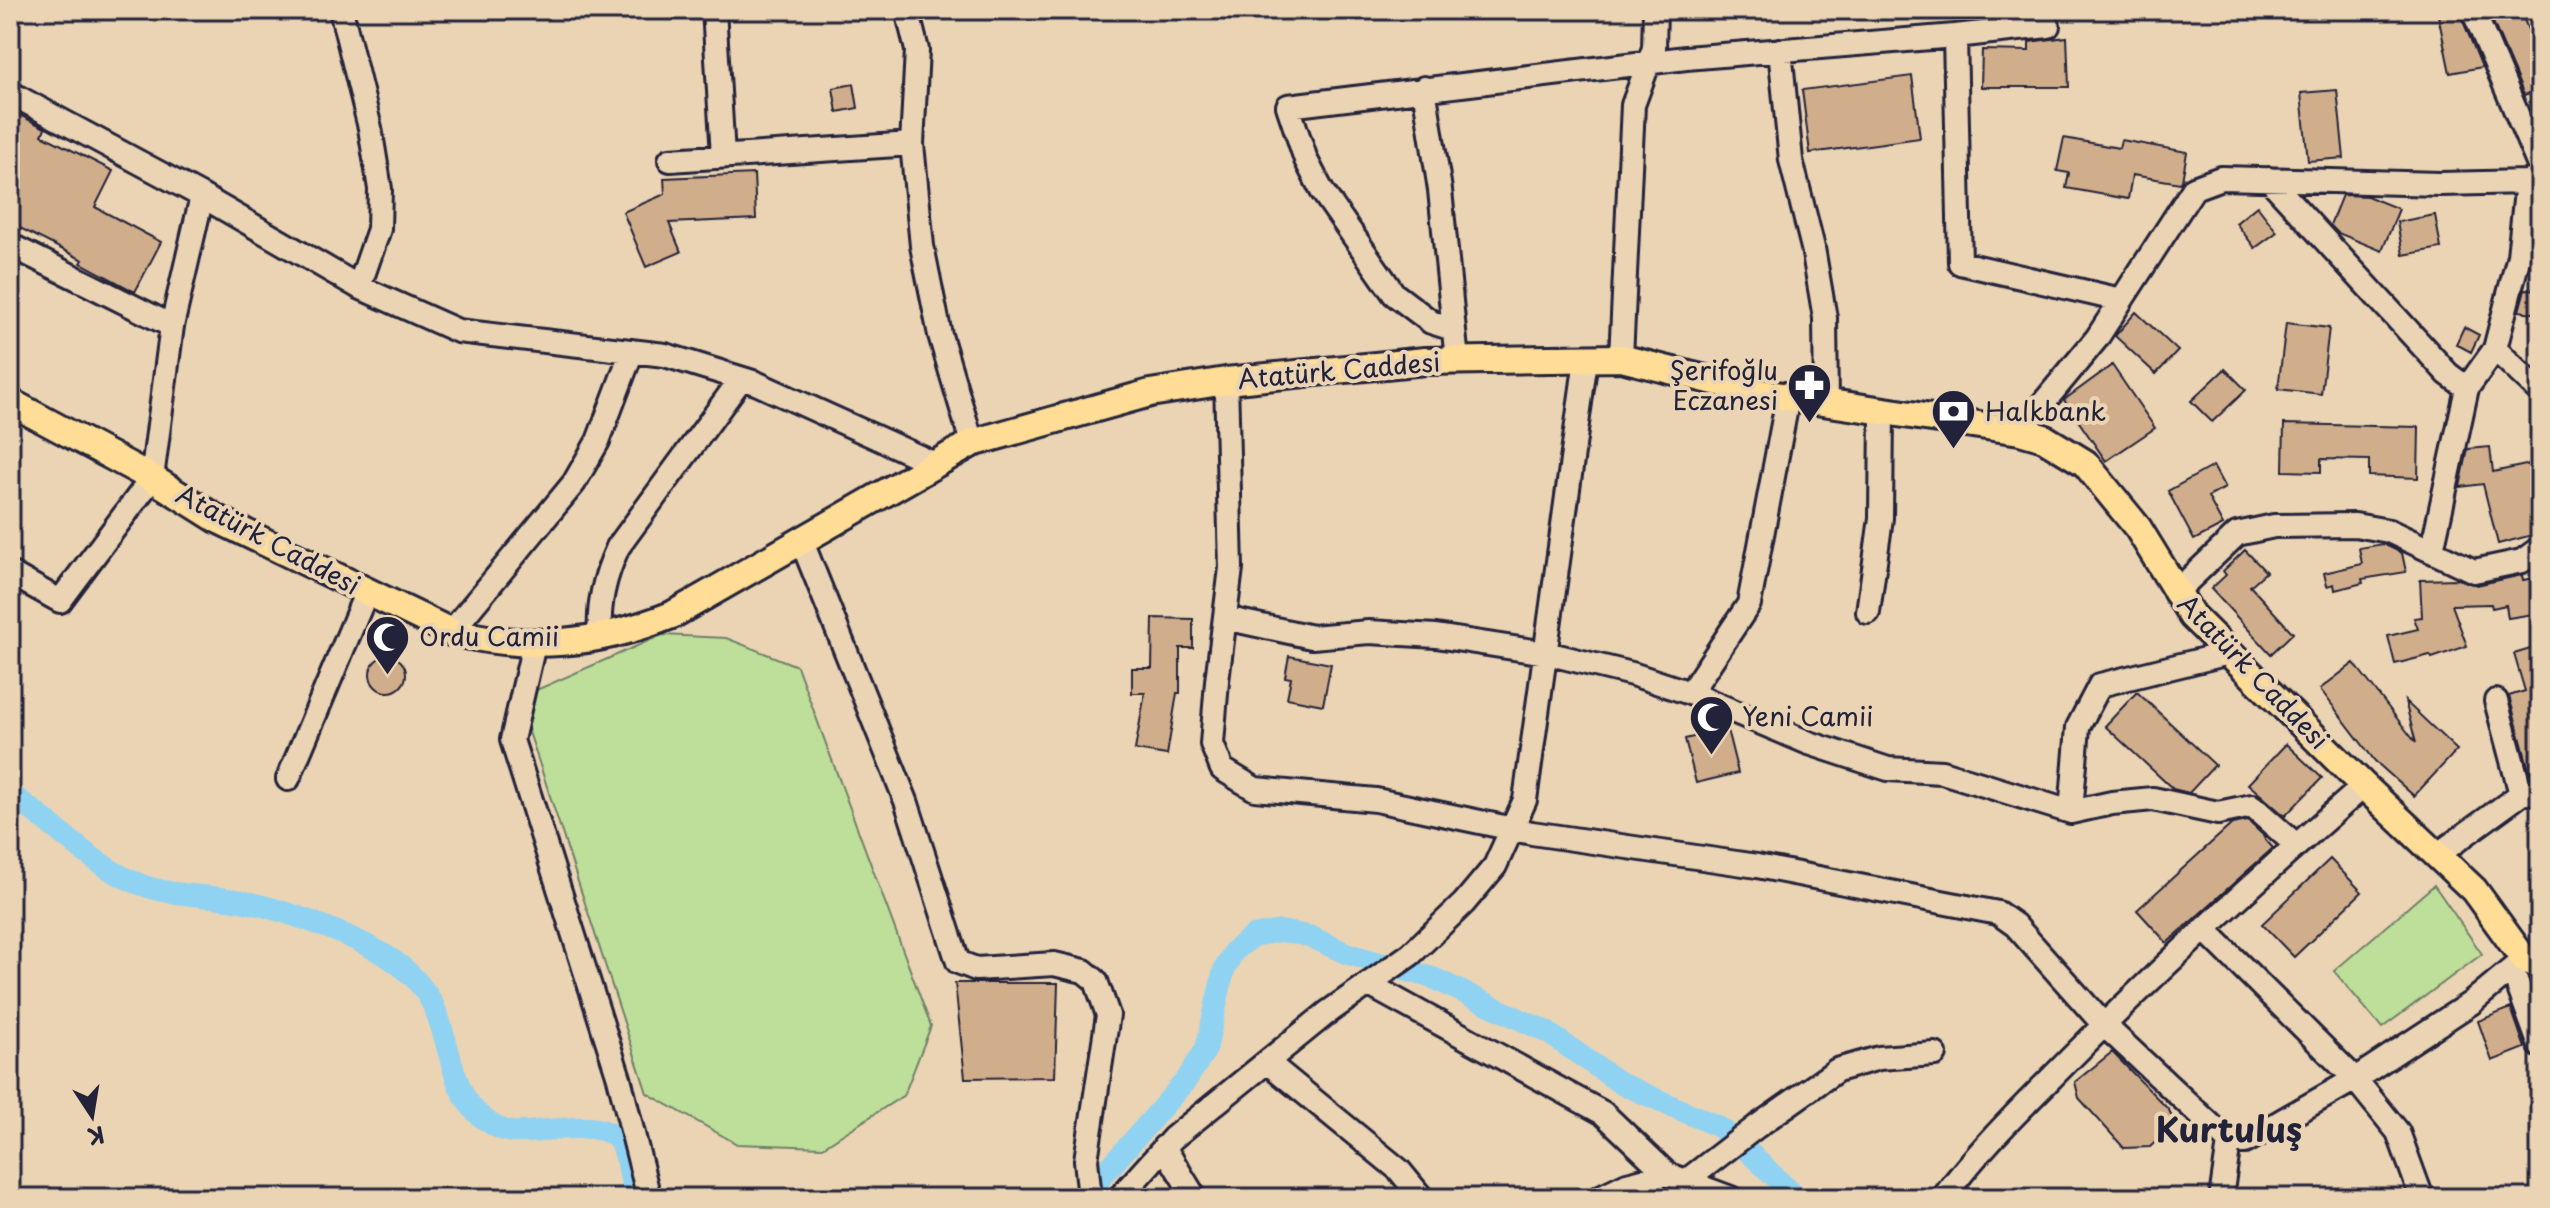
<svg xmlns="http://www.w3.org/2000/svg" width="2550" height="1208" viewBox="0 0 2550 1208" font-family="'Playpen Sans',sans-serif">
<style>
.green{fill:#bddf99;stroke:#70806a;stroke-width:2}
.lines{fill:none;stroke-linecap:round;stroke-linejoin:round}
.canal{stroke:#90d2f1;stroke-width:22}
.building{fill:#d1ae8b;stroke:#22223b;stroke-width:2}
.minor-casing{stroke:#22223b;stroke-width:28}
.major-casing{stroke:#22223b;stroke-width:32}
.minor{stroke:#ebd4b4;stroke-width:22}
.major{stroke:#ffdd96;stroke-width:26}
.labels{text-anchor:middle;stroke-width:8;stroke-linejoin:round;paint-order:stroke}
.street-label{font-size:26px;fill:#22223b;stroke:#ebd4b4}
.poi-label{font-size:26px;fill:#22223b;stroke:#ebd4b4;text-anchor:start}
.district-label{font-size:34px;font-weight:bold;fill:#22223b;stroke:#ebd4b4}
</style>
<rect width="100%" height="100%" fill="#ebd4b4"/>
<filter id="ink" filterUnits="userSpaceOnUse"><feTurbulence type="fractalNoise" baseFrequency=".0125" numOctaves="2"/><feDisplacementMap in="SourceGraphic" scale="16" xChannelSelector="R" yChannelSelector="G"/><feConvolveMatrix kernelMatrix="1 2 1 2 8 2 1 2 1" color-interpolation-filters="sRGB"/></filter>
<g filter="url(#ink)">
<path class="green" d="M662 635 726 638 797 666 931 1026 904 1095 823 1147 737 1144 647 1093 518 698Z
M2434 885 2482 954 2382 1028 2334 971Z"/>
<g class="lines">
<path class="canal" d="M10 794C56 824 96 872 151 888 178 896 207 895 235 900 276 906 353 935 388 957 407 969 423 985 433 1005 451 1041 450 1094 484 1119 492 1125 502 1131 512 1132 539 1135 599 1116 618 1140 629 1155 630 1180 635 1198
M1083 1198 1187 1079 1206 1049 1224 970 1234 951 1253 936 1280 931 1309 936 1348 954 1433 978 1547 1032 1620 1083 1717 1126 1735 1139 1797 1198"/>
</g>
<path class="building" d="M2520 10 2540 58V90L2524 95 2490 15Z
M2438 15 2461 16 2482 67 2450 73Z
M2067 37 2069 87H1981L1982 50 2029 51V42Z
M1912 76 1920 138 1810 153 1802 90Z
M854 84 858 108 837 112 833 88Z
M2337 90 2344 158 2308 161 2301 93Z
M10 110 45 128 42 135 113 171 95 207 161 242 135 292 81 263 83 260 10 223Z
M2064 138 2119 148 2121 140 2187 152 2182 181 2180 183 2132 175 2128 199 2066 188 2069 173 2057 171Z
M754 174 756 219 669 223 681 252 646 267 623 212 665 194 664 178Z
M2342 195 2367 196 2399 209 2382 251 2338 233 2330 225Z
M2257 206 2277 232 2255 248 2236 223Z
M2435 215 2441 248 2403 255 2397 222Z
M2525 289 2540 290V314L2519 311Z
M2136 312 2178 351 2156 374 2115 336Z
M2286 323 2329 328 2321 394 2278 389Z
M2464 327 2479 335 2471 352 2456 344Z
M2112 365 2155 428 2106 461 2064 400Z
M2225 369 2246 390 2212 422 2191 401Z
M2284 424 2419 427 2418 478 2369 476V460L2321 459V472L2283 471Z
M2490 447 2493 472 2540 462V533L2498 544 2483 484 2460 487 2468 449Z
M2213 466 2225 488 2208 497 2223 525 2194 540 2168 491Z
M2383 544 2402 553 2406 572 2362 579 2363 583 2335 590 2334 584 2327 586 2324 573 2362 564 2359 548Z
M2245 550 2266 572 2250 586 2293 633 2271 654 2211 589 2226 575 2223 571Z
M2522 575 2523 580 2540 577V613L2508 618 2506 605 2492 608 2491 604 2452 605 2467 646 2432 658 2430 655 2395 664 2388 636 2418 629 2414 618 2422 617 2420 580 2458 579 2477 585Z
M1153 618 1193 619V648H1180V693H1177L1167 755 1135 750 1145 693H1132V668H1152Z
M2540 646V769L2530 773 2509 696 2525 691 2514 654Z
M370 674a18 18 0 1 1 36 0a18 18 0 1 1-36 0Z
M1289 656 1331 664 1323 705 1287 698 1291 678 1285 677Z
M2354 663 2416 743 2405 701 2457 750 2414 796 2375 761 2320 689Z
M2137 692 2215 765 2189 793 2173 789 2105 726Z
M1727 729 1738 773 1696 783 1685 739Z
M2286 744 2322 778 2285 816 2248 784Z
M2248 821 2265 837 2264 838 2273 848 2167 943 2137 910 2232 824Z
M2330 859 2362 892 2294 957 2262 924Z
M955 983H1058L1055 1077 965 1078Z
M2511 1008 2525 1048 2492 1061 2478 1021Z
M2112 1052 2169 1110 2175 1124 2150 1147 2124 1148 2079 1098 2075 1082Z"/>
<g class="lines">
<defs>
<path id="minor" d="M341 10 370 128 380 189 379 229 359 287
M714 10 723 156
M907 10 917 50 912 144 922 246 940 335 972 443
M2475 10V15L2540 168
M1955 36 2048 26
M1780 50 1791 160 1813 248 1825 318 1826 403
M1424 88 1440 190 1457 361
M10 93 202 196 359 287 458 331 665 355 756 383 935 464
M670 160 912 144
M2269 179 2448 374 2467 388
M10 245 172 326
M1453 329 1431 322 1394 294 1322 191 1306 160 1288 106 1686 58 1955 36 1960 263 2121 300
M2495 349 2540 392
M1621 358 1633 105 1654 48 1655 10
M1226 381 1231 568 1217 681 1212 744 1222 769 1255 789 1376 800 1532 833 1757 866 1998 913 2015 925 2104 1025 2229 1142H2245L2355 1079 2471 1003 2524 959
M2020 431 2097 338 2194 188 2221 178 2440 184 2527 182 2540 178
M802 542 906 801 958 962 976 969 1054 964 1084 971 1096 981 1108 1015 1086 1160 1090 1198
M2432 550 2467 388 2495 349 2509 294 2519 256 2527 182
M10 573 60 601 152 478 172 326 202 196
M2175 593 2237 534 2274 526 2355 525 2389 531 2474 571 2522 561 2540 548
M1868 612 1881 518 1882 411
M1225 618 1312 637 1369 632 1436 636 1546 653 1632 674 1690 693 1809 743 1888 769 1942 772 2071 812 2112 803 2153 799 2218 813 2252 806 2296 845
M451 632 574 483 598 441 632 351
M600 638C598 604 604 578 618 547L741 379
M534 644 512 740 619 1078 649 1198
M1690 693 1749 604 1788 397
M2496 701 2521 794
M288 779 367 591
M2071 812 2078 727 2100 685 2229 653
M2437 855 2521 794 2540 791
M2204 929 2355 1079 2398 1132 2422 1198
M2512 969 2540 1046
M1368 984 1603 1113 1667 1174
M1267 1062 1399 1170 1422 1198
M1164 1147 1195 1198
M1686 1181 1756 1127 1837 1070 1879 1058 1935 1054
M1119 1198 1173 1138 1327 1013 1411 954 1464 903 1495 866 1525 800 1586 359
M1598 1198 1627 1184 1667 1174 1731 1198
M1943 1198C1980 1147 2026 1104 2070 1059 2164 964 2263 874 2364 786
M2221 1198 2229 1142"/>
<path id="major" d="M10 402 152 478 217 519 451 632C531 651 595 645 672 615L972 443 1150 393 1226 381 1425 361 1621 358 1762 393 2020 431 2044 438 2085 463 2138 528 2192 616 2364 786 2474 890 2524 959 2540 965"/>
</defs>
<use href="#minor" class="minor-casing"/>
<use href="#major" class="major-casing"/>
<use href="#minor" class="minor"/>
<use href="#major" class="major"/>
</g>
</g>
<defs>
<symbol id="pharmacy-pin" viewBox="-11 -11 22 30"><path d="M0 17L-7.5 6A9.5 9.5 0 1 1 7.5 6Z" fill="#22223b" stroke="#ebd4b4"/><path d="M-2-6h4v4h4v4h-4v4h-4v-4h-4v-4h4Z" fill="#fff"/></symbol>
<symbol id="bank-pin" viewBox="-11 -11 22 30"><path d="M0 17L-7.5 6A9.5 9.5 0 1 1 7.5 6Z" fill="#22223b" stroke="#ebd4b4"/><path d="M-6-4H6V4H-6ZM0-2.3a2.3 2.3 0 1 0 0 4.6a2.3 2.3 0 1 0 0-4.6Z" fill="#fff"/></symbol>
<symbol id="mosque-pin" viewBox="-11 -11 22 30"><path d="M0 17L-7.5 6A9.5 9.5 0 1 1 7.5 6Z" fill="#22223b" stroke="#ebd4b4"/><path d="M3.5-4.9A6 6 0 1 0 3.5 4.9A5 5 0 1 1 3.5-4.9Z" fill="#fff"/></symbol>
</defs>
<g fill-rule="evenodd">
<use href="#pharmacy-pin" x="1784" y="360" width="51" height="69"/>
<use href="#bank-pin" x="1928" y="386" width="51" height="69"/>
<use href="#mosque-pin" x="362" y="612" width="51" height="69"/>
<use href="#mosque-pin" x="1686" y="692" width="51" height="69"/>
</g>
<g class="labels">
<g class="street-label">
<text transform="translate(1339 371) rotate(-5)" y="9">Atatürk Caddesi</text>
<text transform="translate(268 540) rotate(28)" y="9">Atatürk Caddesi</text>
<text transform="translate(2253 672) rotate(46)" y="9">Atatürk Caddesi</text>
</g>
<g class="poi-label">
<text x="1778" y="380" text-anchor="end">Şerifoğlu<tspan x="1778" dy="30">Eczanesi</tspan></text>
<text x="1985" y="421">Halkbank</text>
<text x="419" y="646">Ordu Camii</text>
<text x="1742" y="726">Yeni Camii</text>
</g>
<g class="district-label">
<text x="2229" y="1142">Kurtuluş</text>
</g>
</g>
<rect width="2550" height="1208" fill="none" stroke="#ebd4b4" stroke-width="40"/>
<rect x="20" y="20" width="2510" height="1168" fill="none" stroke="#22223b" stroke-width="3" filter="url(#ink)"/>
<g transform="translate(92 1116) rotate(168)" stroke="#ebd4b4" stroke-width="6" paint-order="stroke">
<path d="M0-6L14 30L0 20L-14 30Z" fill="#22223b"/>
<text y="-12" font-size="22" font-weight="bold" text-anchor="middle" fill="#22223b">K</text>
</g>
</svg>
